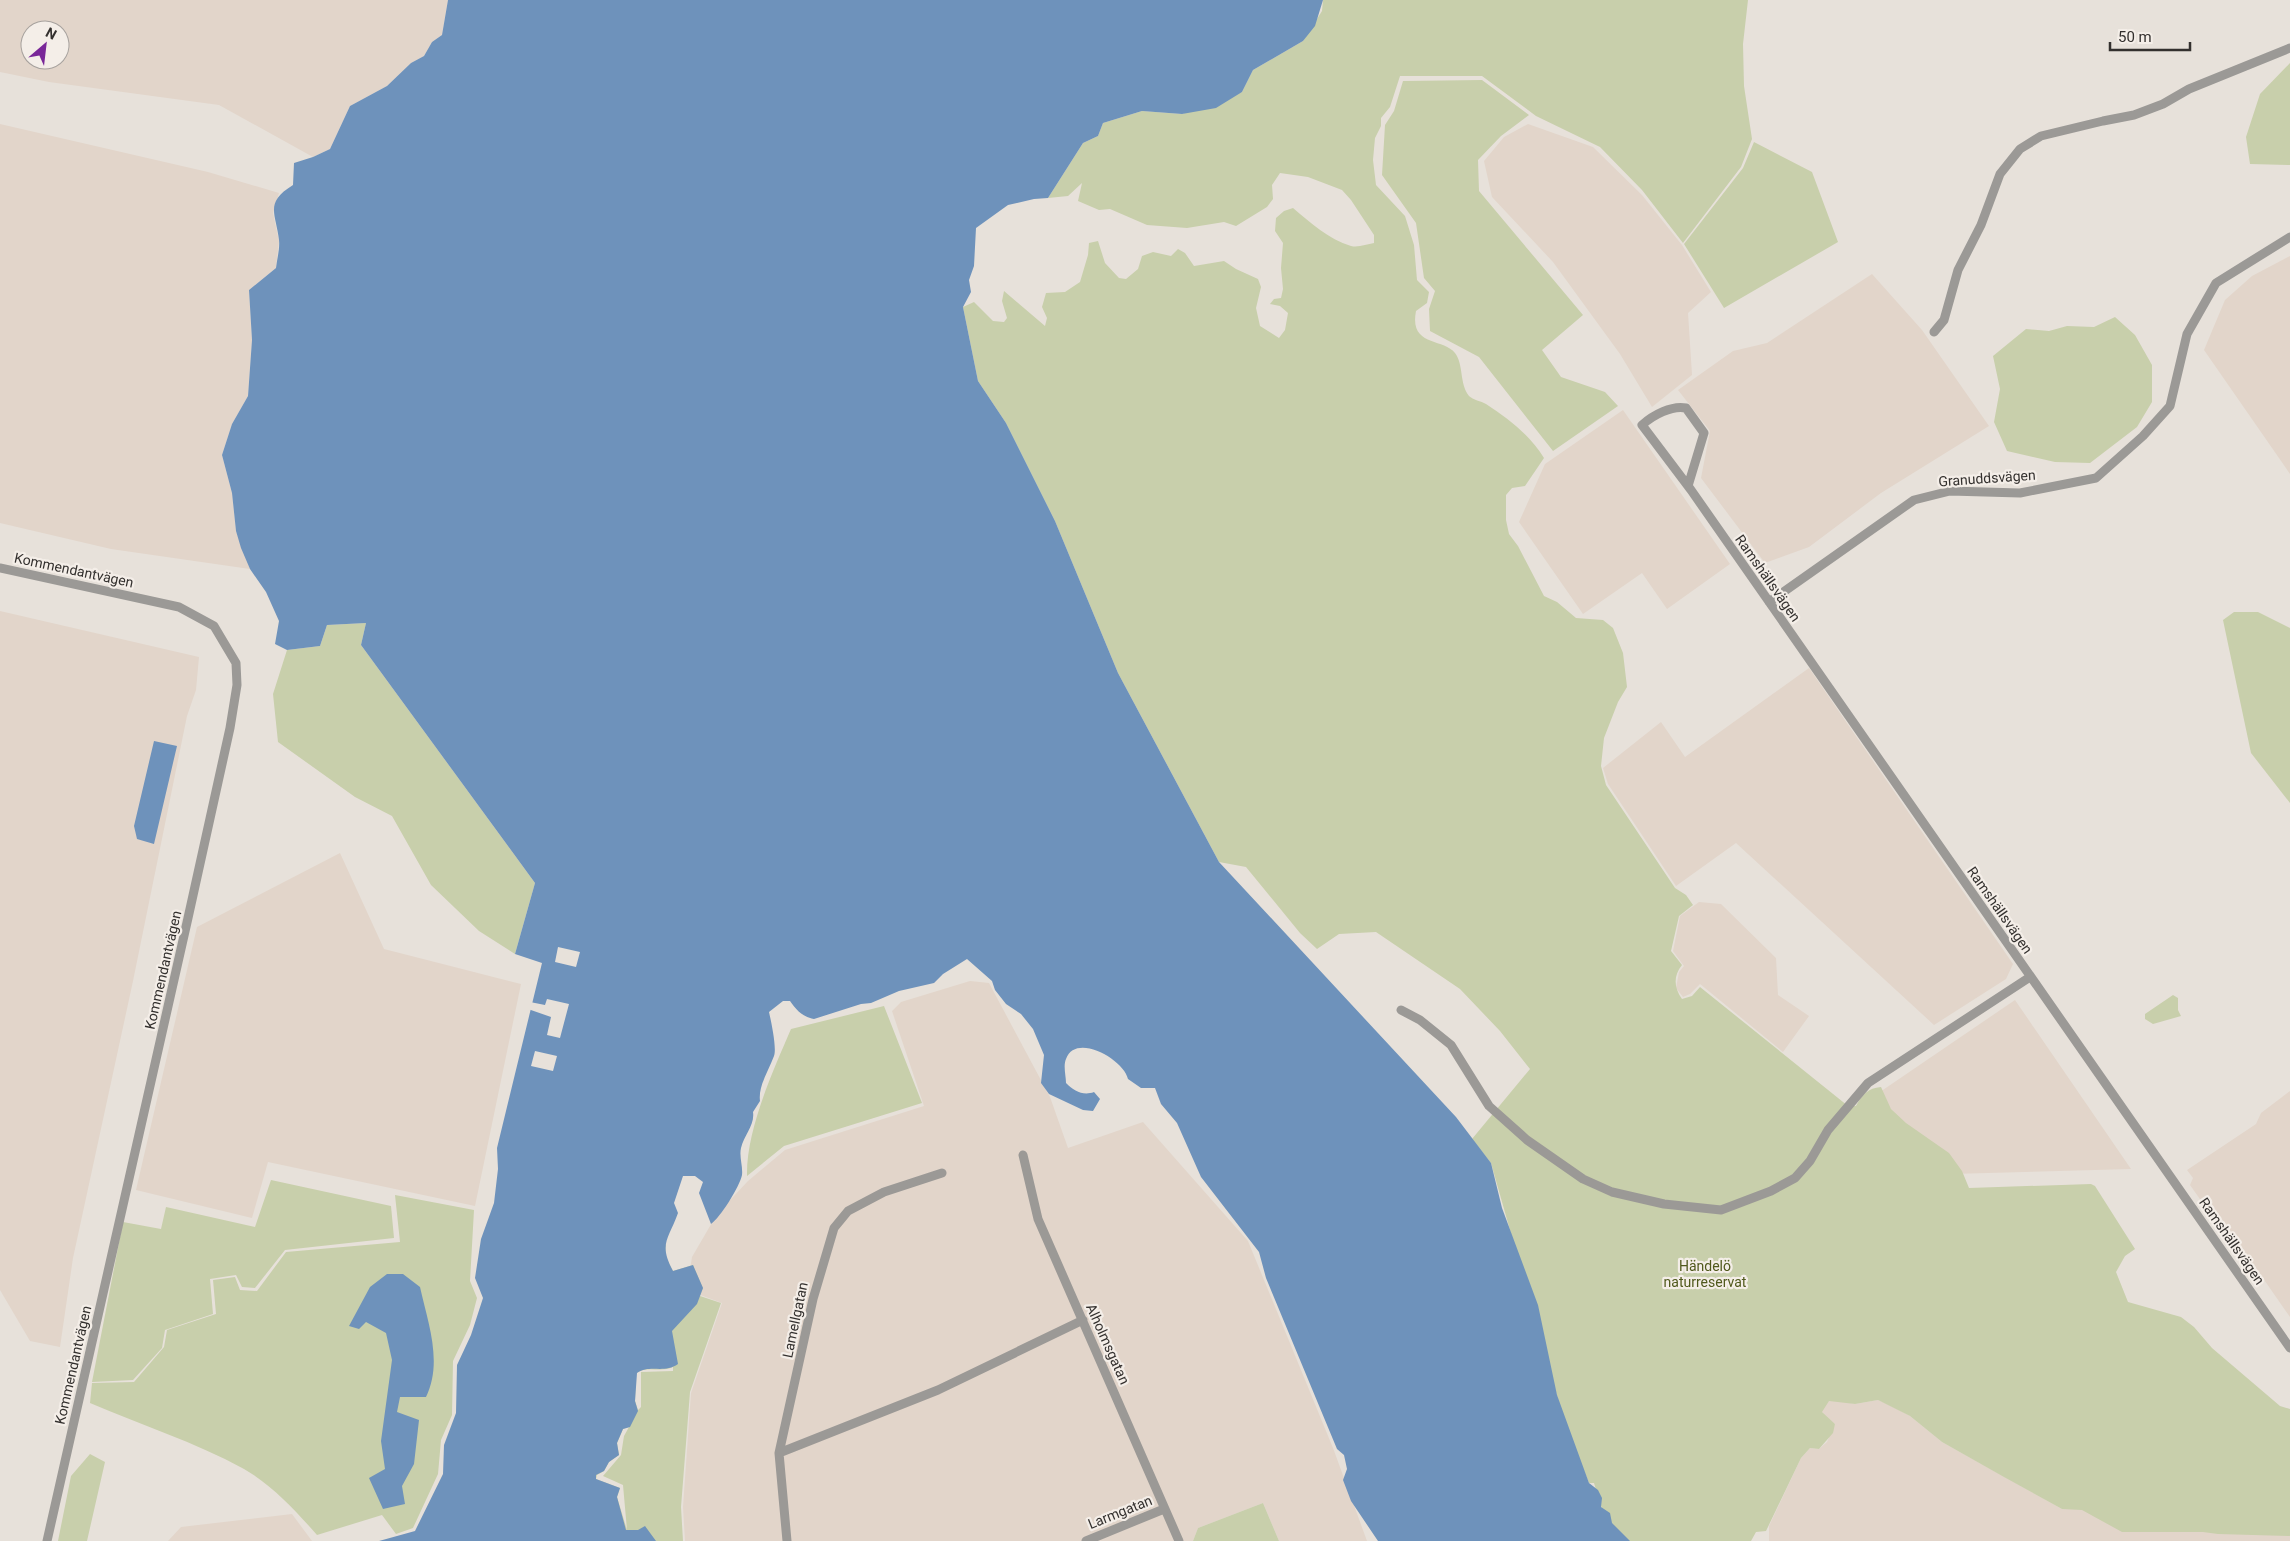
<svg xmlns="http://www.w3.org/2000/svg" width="2290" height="1541" viewBox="0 0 2290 1541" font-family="Roboto,sans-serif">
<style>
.built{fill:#e2d5ca;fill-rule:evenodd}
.green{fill:#c8cfab;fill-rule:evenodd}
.water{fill:#6e92bb}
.pier{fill:#e7e1da}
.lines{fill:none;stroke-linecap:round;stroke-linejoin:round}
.minor{stroke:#9b9996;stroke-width:9}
.labels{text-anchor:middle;stroke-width:4.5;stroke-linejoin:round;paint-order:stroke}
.street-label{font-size:14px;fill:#33302e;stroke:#f4eee8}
.park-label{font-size:14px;fill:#50591c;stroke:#f4eee8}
</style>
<rect width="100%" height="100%" fill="#e7e1da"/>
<path class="built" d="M0 0H448L442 35 432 42 424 56 411 63 387 86 350 106 330 149 313 157 219 105 49 82 0 72ZM30 30H60V60H30Z
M0 124 208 172 279 193 273 213 279 241 276 268 249 290 252 340 248 396 232 424 222 455 232 493 236 531 250 569 111 549 0 523Z
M1528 124 1593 147 1642 195 1682 245 1711 292 1688 313 1692 375 1652 407 1620 354 1553 262 1492 197 1484 161 1504 137Z
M2290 256V474L2204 350 2225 300 2252 276Z
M1872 274 1922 330 1989 426 1881 493 1809 547 1765 563 1701 478 1710 431 1678 390 1733 351 1767 343Z
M1623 410 1730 564 1667 609 1642 573 1583 614 1519 522 1545 464Z
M0 611 199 657 196 690 187 716 133 981 73 1258 60 1347 30 1341 0 1290Z
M1809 668 2013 964 2006 979 1934 1025 1736 843 1676 886 1608 784 1603 768 1661 722 1685 757Z
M340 853 384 949 521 984 475 1206 268 1162 252 1218 136 1190 197 927Z
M1699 902 1721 904 1776 958 1778 995 1809 1016 1783 1052 1700 984 1690 994 1683 997 1676 988 1679 972 1684 966 1673 951 1680 916Z
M970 981 989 983 1050 1097 1068 1148 1143 1122 1248 1241 1333 1448 1367 1541H1279L1263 1503 1198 1528 1193 1541H685L683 1507 691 1393 722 1303 687 1290 692 1257 717 1214 748 1181 785 1150 924 1106 892 1011 901 1002Z
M2015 1000 2131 1169 1951 1174 1877 1094Z
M2290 1091V1317L2210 1202H2202L2190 1185 2193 1178 2187 1170 2256 1124 2261 1113Z
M1830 1399 1855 1404 1878 1400 1890 1405 1910 1416 1942 1442 2062 1509H2085L2290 1536V1541H1769V1526L1801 1458 1810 1448 1819 1449 1827 1442 1835 1424 1826 1418 1820 1409Z
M292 1514 312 1541H168L181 1527Z"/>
<path class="green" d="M1323 0H1748L1743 44 1744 86 1752 139 1741 167 1683 243 1642 190 1600 147 1536 116 1482 76H1400L1390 107 1381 118V126L1375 138 1373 160 1376 185 1405 216 1414 245 1417 280 1429 292 1427 303 1416 311C1409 347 1443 338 1455 353 1464 365 1459 383 1469 396 1473 400 1481 401 1486 404 1509 419 1530 435 1544 458L1525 486 1512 488 1506 495V520L1509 534 1518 546 1544 596 1557 602 1576 618 1603 620 1613 628 1623 653 1627 687 1618 702 1604 738 1601 766 1606 785 1675 888 1686 895 1693 905 1679 916 1671 951 1682 965C1673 976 1674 988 1682 999L1692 996 1700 987 1848 1106H1856C1862 1095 1868 1088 1881 1087L1891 1109 1906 1123 1949 1153 1962 1171 1969 1188 2091 1184 2095 1186 2135 1249 2125 1256 2116 1272 2128 1302 2181 1317 2194 1327 2212 1348 2280 1406 2290 1409V1536L2218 1534 2203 1532H2122L2082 1510 2062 1509 2004 1477 1942 1442 1910 1416 1878 1400 1855 1404 1829 1401 1822 1412 1835 1424 1833 1433 1819 1449 1810 1448 1801 1458 1766 1531 1756 1532 1751 1541H1623L1605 1519 1594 1483H1589L1565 1424 1491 1163 1472 1139 1530 1069 1500 1031 1460 989 1376 932 1339 934 1317 949 1300 933 1246 867 1219 862 1118 673 1055 521 1006 423 978 381 963 307 974 302 993 321 1004 322 1007 318 1002 301 1004 291 1045 326 1047 318 1042 307 1046 293 1065 292 1080 282 1088 255 1089 243 1098 241 1105 263 1119 278 1126 279 1138 269 1142 256 1153 252 1171 256 1178 249 1185 253 1194 266 1224 261 1236 269 1258 279 1261 287 1256 308 1260 326 1279 338 1285 330 1288 313 1280 306 1270 304 1274 299 1281 298 1283 289 1281 268 1283 243 1275 231 1276 218 1284 211 1293 208C1311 223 1328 239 1351 246 1358 248 1367 244 1374 243V235L1351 200 1342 190 1308 177 1280 173 1272 185 1273 199 1267 207 1236 226 1224 222 1187 228 1147 225 1110 209 1099 210 1078 201 1082 183 1068 196 1048 198 1083 143 1098 136 1103 123 1142 111 1182 114 1242 92 1253 70 1303 41 1322 11Z
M2290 63V165L2250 164 2246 137 2260 94Z
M1482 80 1529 115 1501 136 1478 160 1479 191 1583 315 1542 350 1561 377 1605 392 1618 406 1553 451 1479 357 1430 331 1429 309 1435 291 1424 278 1416 223 1382 175 1385 125 1394 111 1403 81Z
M1754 142 1812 172 1838 242 1724 308 1684 244 1743 168Z
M2115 317 2135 335 2152 365V402L2137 427 2090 463 2055 462 2007 451 1994 422 2000 389 1993 356 2026 329 2049 331 2067 326 2094 327Z
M2234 612H2258L2290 628V803L2251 753 2223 620Z
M366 623 361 645 535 883 515 954 479 931 431 885 392 816 355 797 278 742 273 694 287 650 320 646 327 625Z
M2173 995 2178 998V1010L2181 1016 2153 1024 2145 1019V1014Z
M884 1006 922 1103 784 1146 747 1176C746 1130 773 1071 791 1029Z
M271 1180 391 1206 394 1238 285 1250 255 1288 242 1287 236 1275 210 1279 213 1314 165 1330 162 1348 133 1380 92 1382 123 1222 161 1229 166 1207 255 1227Z
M395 1195 474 1210 470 1281 477 1298 470 1325 453 1361 452 1415 441 1440 438 1474 413 1528 396 1534 382 1515 317 1535C296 1511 272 1485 244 1469 195 1442 141 1425 90 1403L92 1383 134 1382 164 1347 167 1330 216 1314 213 1280 235 1277 240 1290 257 1291 286 1252 400 1242Z
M666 1242 665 1256 673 1271 693 1265 703 1288 700 1296 721 1303 690 1392 681 1507 683 1541H565ZM673 1367V1371L641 1372V1407L638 1410 635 1401 636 1373C648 1365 660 1373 673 1367ZM629 1427 624 1436 621 1455 603 1476 623 1485 627 1530 617 1497 620 1488 596 1479 597 1475 604 1471 609 1462 619 1455 617 1443 623 1429Z
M90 1454 105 1462 87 1541H58L71 1476Z
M1263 1503 1279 1541H1193L1198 1528Z"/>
<path class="water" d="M448 0H1323L1315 26 1303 41 1253 70 1242 92 1216 108 1182 114 1142 111 1103 123 1098 136 1083 143 1048 198 1034 199 1008 205 976 228 974 266 969 280 971 292 963 307 978 381 1006 423 1055 521 1118 673 1219 862 1456 1117 1491 1163 1502 1208 1538 1305 1557 1395 1589 1483 1598 1490 1602 1498 1601 1507 1610 1513 1612 1523 1630 1541H1378L1351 1501 1343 1480 1347 1469 1344 1455 1337 1449 1266 1278 1259 1252 1201 1177 1177 1123 1161 1104 1155 1088H1141L1128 1079C1124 1060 1076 1032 1066 1059 1063 1066 1066 1076 1066 1083 1074 1091 1083 1096 1094 1092L1100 1099 1093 1111 1083 1110 1049 1094 1041 1083 1044 1055 1033 1029 1021 1014 1006 1004 995 990 992 981 967 959 943 974 934 983 899 991 871 1003 861 1004 814 1019C803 1017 796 1010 790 1001H783L769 1012C771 1021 777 1048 774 1056 769 1070 758 1086 760 1101L753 1112C755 1125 744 1135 741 1148 739 1157 743 1166 742 1175 740 1186 720 1218 711 1224L699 1193 703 1182 695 1176H683L674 1203 678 1213C669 1239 658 1243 673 1271L693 1265 703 1288 697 1304 672 1331 678 1364C664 1374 650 1364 637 1373L635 1401 638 1411 630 1427 623 1429 617 1443 619 1455 609 1462 604 1471 596 1475V1479L620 1488 617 1497 626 1530H638L645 1526 656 1541H379L415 1531 443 1474 444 1445 456 1413 457 1365 471 1335 483 1298 475 1278 481 1239 494 1203 498 1169 497 1148 542 963 515 954 535 883 361 645 366 623 327 625 320 646 287 650 275 644 279 621 266 592 250 569 241 548 236 531 232 493 222 455 232 424 248 396 252 340 249 290 276 268C277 259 280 249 279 240 276 213 264 203 293 185L294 163 313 157 330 149 350 106 387 86 411 63 424 56 432 42 442 35Z
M154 741 177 746 154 844 137 839 134 826Z
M387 1274H403L420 1287C428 1323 443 1362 426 1397H400L397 1412 419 1420 414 1464 402 1486 405 1504 383 1509 369 1478 385 1469 381 1441 392 1360 386 1333 366 1322 359 1329 349 1326 370 1287Z"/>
<path class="pier" d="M558 947 580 952 576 967 555 962Z
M547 999 569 1004 560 1038 547 1035 551 1017 528 1009 530 1002 545 1005Z
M535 1051 557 1056 553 1071 531 1066Z"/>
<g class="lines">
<path class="minor" d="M1934 332 1944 320 1958 270 1981 225 2000 174 2020 149 2041 136 2103 121 2134 115 2163 104 2189 89 2290 48
M1688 486 1704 433 1686 408C1672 405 1653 415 1642 425L1688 486 1691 490 2290 1348
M0 568 179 607 214 626 236 663 237 685 230 728 188 918 47 1541
M1769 602 1914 500 1950 491 2020 493 2096 478 2143 436 2170 406 2187 334 2216 283 2290 237
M1401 1010 1420 1020 1451 1045 1489 1106 1527 1140 1583 1179 1612 1192 1664 1204 1721 1210 1771 1191 1795 1178 1810 1161 1828 1130 1868 1083 2030 977
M1023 1155 1038 1219 1179 1541
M779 1453 938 1390 1083 1320
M787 1541 779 1453 813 1299 834 1228 848 1211 884 1192 942 1173
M1086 1541 1164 1509"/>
</g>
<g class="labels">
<g class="street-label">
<text transform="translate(1987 478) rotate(-4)" y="5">Granuddsvägen</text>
<text transform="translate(74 570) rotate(12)" y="5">Kommendantvägen</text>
<text transform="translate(1768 578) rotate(55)" y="5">Ramshällsvägen</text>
<text transform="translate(2000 910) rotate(55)" y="5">Ramshällsvägen</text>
<text transform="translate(163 970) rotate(-77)" y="5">Kommendantvägen</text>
<text transform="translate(2232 1241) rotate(55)" y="5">Ramshällsvägen</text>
<text transform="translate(795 1320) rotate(-78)" y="5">Lamellgatan</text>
<text transform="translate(1108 1344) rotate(66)" y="5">Alholmsgatan</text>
<text transform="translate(73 1365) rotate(-77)" y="5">Kommendantvägen</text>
<text transform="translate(1120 1512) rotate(-22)" y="5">Larmgatan</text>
</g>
<g class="park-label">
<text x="1705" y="1271">Händelö<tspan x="1705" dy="16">naturreservat</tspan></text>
</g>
</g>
<g transform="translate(45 45) rotate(28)"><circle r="24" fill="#f4eee8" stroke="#a7a29e"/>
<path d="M0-4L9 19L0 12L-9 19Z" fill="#792798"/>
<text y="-8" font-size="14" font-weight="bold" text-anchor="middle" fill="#33302e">N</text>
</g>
<path d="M2110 42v8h80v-8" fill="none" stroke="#33302e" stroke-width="2.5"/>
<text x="2118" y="42" font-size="15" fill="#33302e" stroke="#f4eee8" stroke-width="4" paint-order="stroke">50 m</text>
</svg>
